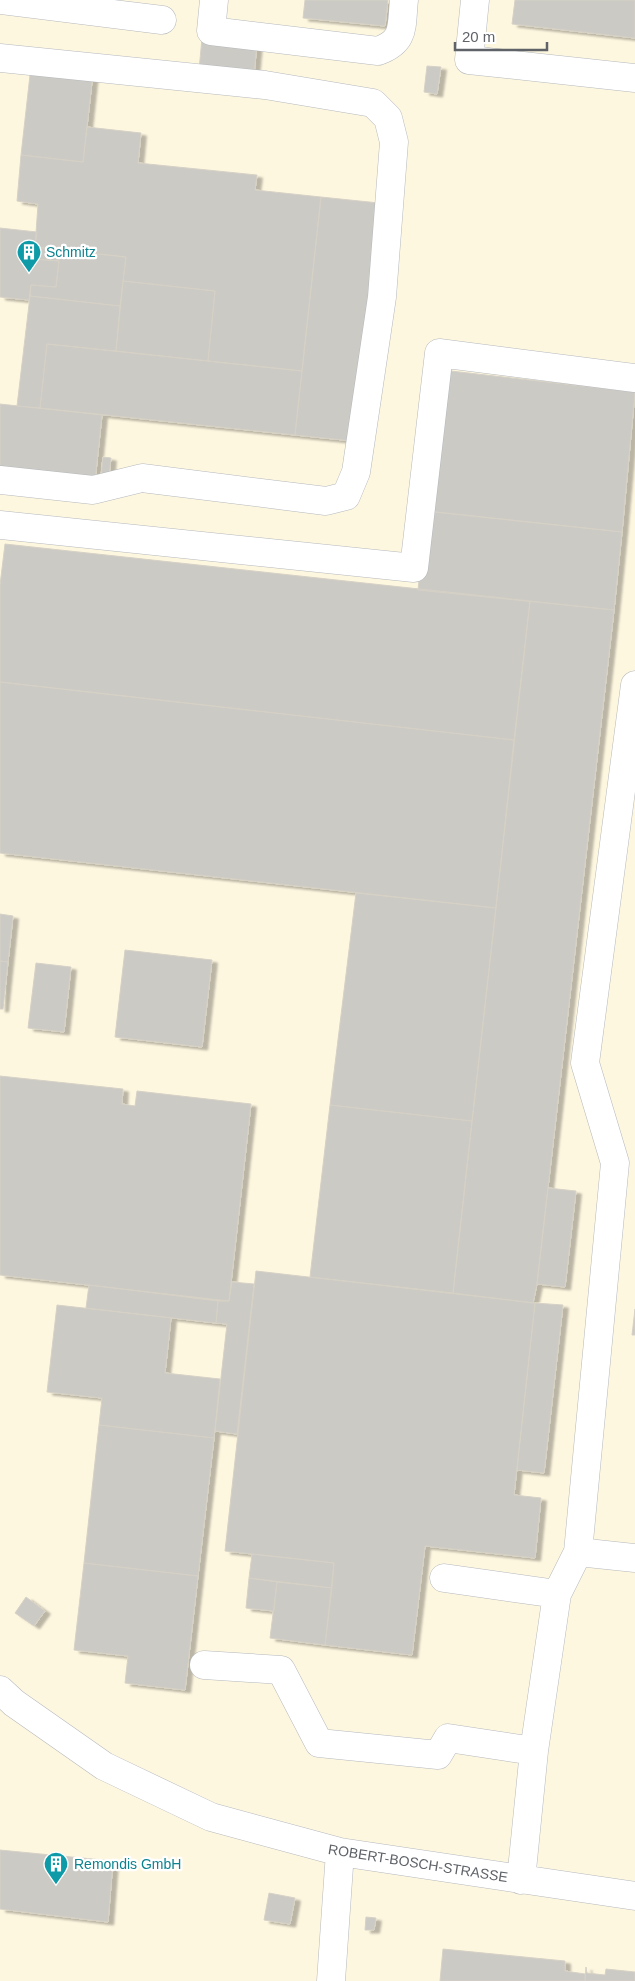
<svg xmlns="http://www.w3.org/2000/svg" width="635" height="1981" viewBox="0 0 635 1981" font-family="Arial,sans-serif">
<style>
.commercial{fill:#fef7e0}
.building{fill:#cccac5;stroke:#d6d1c6;filter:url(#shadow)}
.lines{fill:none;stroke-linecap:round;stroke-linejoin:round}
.minor-casing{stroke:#b5b8bc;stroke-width:29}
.minor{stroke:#fff;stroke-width:28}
.labels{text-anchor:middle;stroke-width:4.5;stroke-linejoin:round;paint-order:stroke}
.culture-label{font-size:14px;fill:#0d838f;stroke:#fff;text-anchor:start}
.street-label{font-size:14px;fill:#5f6368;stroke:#fff}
</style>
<defs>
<filter id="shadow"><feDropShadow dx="5.5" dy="3" stdDeviation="1" flood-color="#0004"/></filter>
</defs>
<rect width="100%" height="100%" fill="#f1efe8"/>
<path class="commercial" d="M0 0H635V1981H0Z"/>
<path class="building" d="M305 0H388L385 26 303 18Z
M515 0H635V38L512 24Z
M202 38 257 43 254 75 199 70Z
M31 66 93 73 83 162 21 155Z
M427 66 441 67 437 94 424 92Z
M87 127 141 133 138 163 257 175 255 190 321 197 302 371 208 361 215 291 123 281 126 257 35 247 38 204 17 201 21 155 83 162Z
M321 197 379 203 353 441 295 435Z
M0 228 37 232 34 259 59 261 56 287 31 285 29 300 0 297Z
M35 247 126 257 120 306 30 296 31 285 56 287 59 261 34 259Z
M123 281 215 291 208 361 116 351Z
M30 296 120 306 116 351 47 344 40 408 17 406Z
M47 344 302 371 295 435 40 408Z
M442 370 635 392 622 532 426 511Z
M0 404 102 415 95 481 0 471Z
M103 457 111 458 109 476H101Z
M426 511 622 532 614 610 418 590Z
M5 544 530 601 514 740 0 682V585Z
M530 601 614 610 537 1284 533 1303 453 1293Z
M0 682 514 740 496 908 0 853Z
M356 893 496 908 472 1121 330 1105Z
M0 914 13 916 8 962 0 961Z
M125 950 212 960 202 1047 115 1037Z
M0 961 8 962 3 1009H0Z
M36 963 71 967 64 1032 28 1028Z
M0 1076 123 1089 122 1104 135 1106 137 1091 251 1104 229 1301 0 1275Z
M330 1105 472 1121 453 1293 310 1277Z
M548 1188 576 1191 565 1287 537 1284Z
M256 1271 535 1303 514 1495 541 1498 535 1558 425 1546 412 1655 325 1645 334 1563 225 1551Z
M232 1282 254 1284 237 1434 215 1431 227 1324 216 1323 218 1301H229Z
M89 1285 218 1301 216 1323 86 1308Z
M535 1303 563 1305 544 1473 517 1470Z
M57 1305 171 1318 165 1373 220 1379 214 1438 99 1425 102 1398 47 1392Z
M635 1309V1335H632Z
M99 1425 214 1438 198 1576 84 1563Z
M252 1554 334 1563 332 1588 249 1578Z
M84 1563 198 1576 185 1690 125 1683 128 1656 74 1650Z
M249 1578 277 1582 274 1611 246 1608Z
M277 1582 332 1588 325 1645 270 1638Z
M26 1597 45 1611 34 1626 15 1613Z
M0 1850 113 1861 108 1922 0 1909Z
M269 1893 295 1898 290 1924 264 1920Z
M366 1917 376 1918 374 1930H365Z
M443 1949 565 1961V1971L585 1974V1981H440Z
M586 1967 587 1973 605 1975 606 1969 635 1972V1981H585Z"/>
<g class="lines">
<defs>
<path id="minor" d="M0 0 162 20
M214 0 211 31 378 51C406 41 401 26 404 0
M475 0 469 60 635 78
M0 58 265 85 373 103 388 118 394 142 382 297 356 472 346 496 326 501 142 478 93 490 0 480
M0 525 414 568 439 353 635 378
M578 1552 635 1558
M444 1578 557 1594 534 1751 521 1880
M557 1594 578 1552 615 1163 585 1063 635 685
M204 1665 281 1670 319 1743 438 1755 448 1738 534 1751
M0 1690 14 1703 104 1766 211 1817 340 1852 635 1896
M331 1981 340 1852"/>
</defs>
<use href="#minor" class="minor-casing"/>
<use href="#minor" class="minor"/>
</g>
<defs>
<symbol id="building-pin" viewBox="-11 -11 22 30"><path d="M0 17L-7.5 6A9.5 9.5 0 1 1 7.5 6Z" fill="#0f9aa8" stroke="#fff"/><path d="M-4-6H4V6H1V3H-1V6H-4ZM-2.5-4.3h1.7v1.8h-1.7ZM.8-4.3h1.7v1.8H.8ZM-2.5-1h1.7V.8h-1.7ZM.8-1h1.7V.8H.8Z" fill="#fff"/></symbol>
</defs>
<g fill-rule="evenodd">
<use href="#building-pin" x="15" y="238" width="28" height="38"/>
<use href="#building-pin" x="42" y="1850" width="28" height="38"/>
</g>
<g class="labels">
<g class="culture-label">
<text x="46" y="257">Schmitz</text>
<text x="74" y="1869">Remondis GmbH</text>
</g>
<g class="street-label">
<text transform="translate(418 1863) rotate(9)" y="5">ROBERT-BOSCH-STRASSE</text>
</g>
</g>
<path d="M455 42v8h92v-8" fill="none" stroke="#5f6368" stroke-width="2.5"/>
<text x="462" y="42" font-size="15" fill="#5f6368" stroke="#ffffff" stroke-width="4" paint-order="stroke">20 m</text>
</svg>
